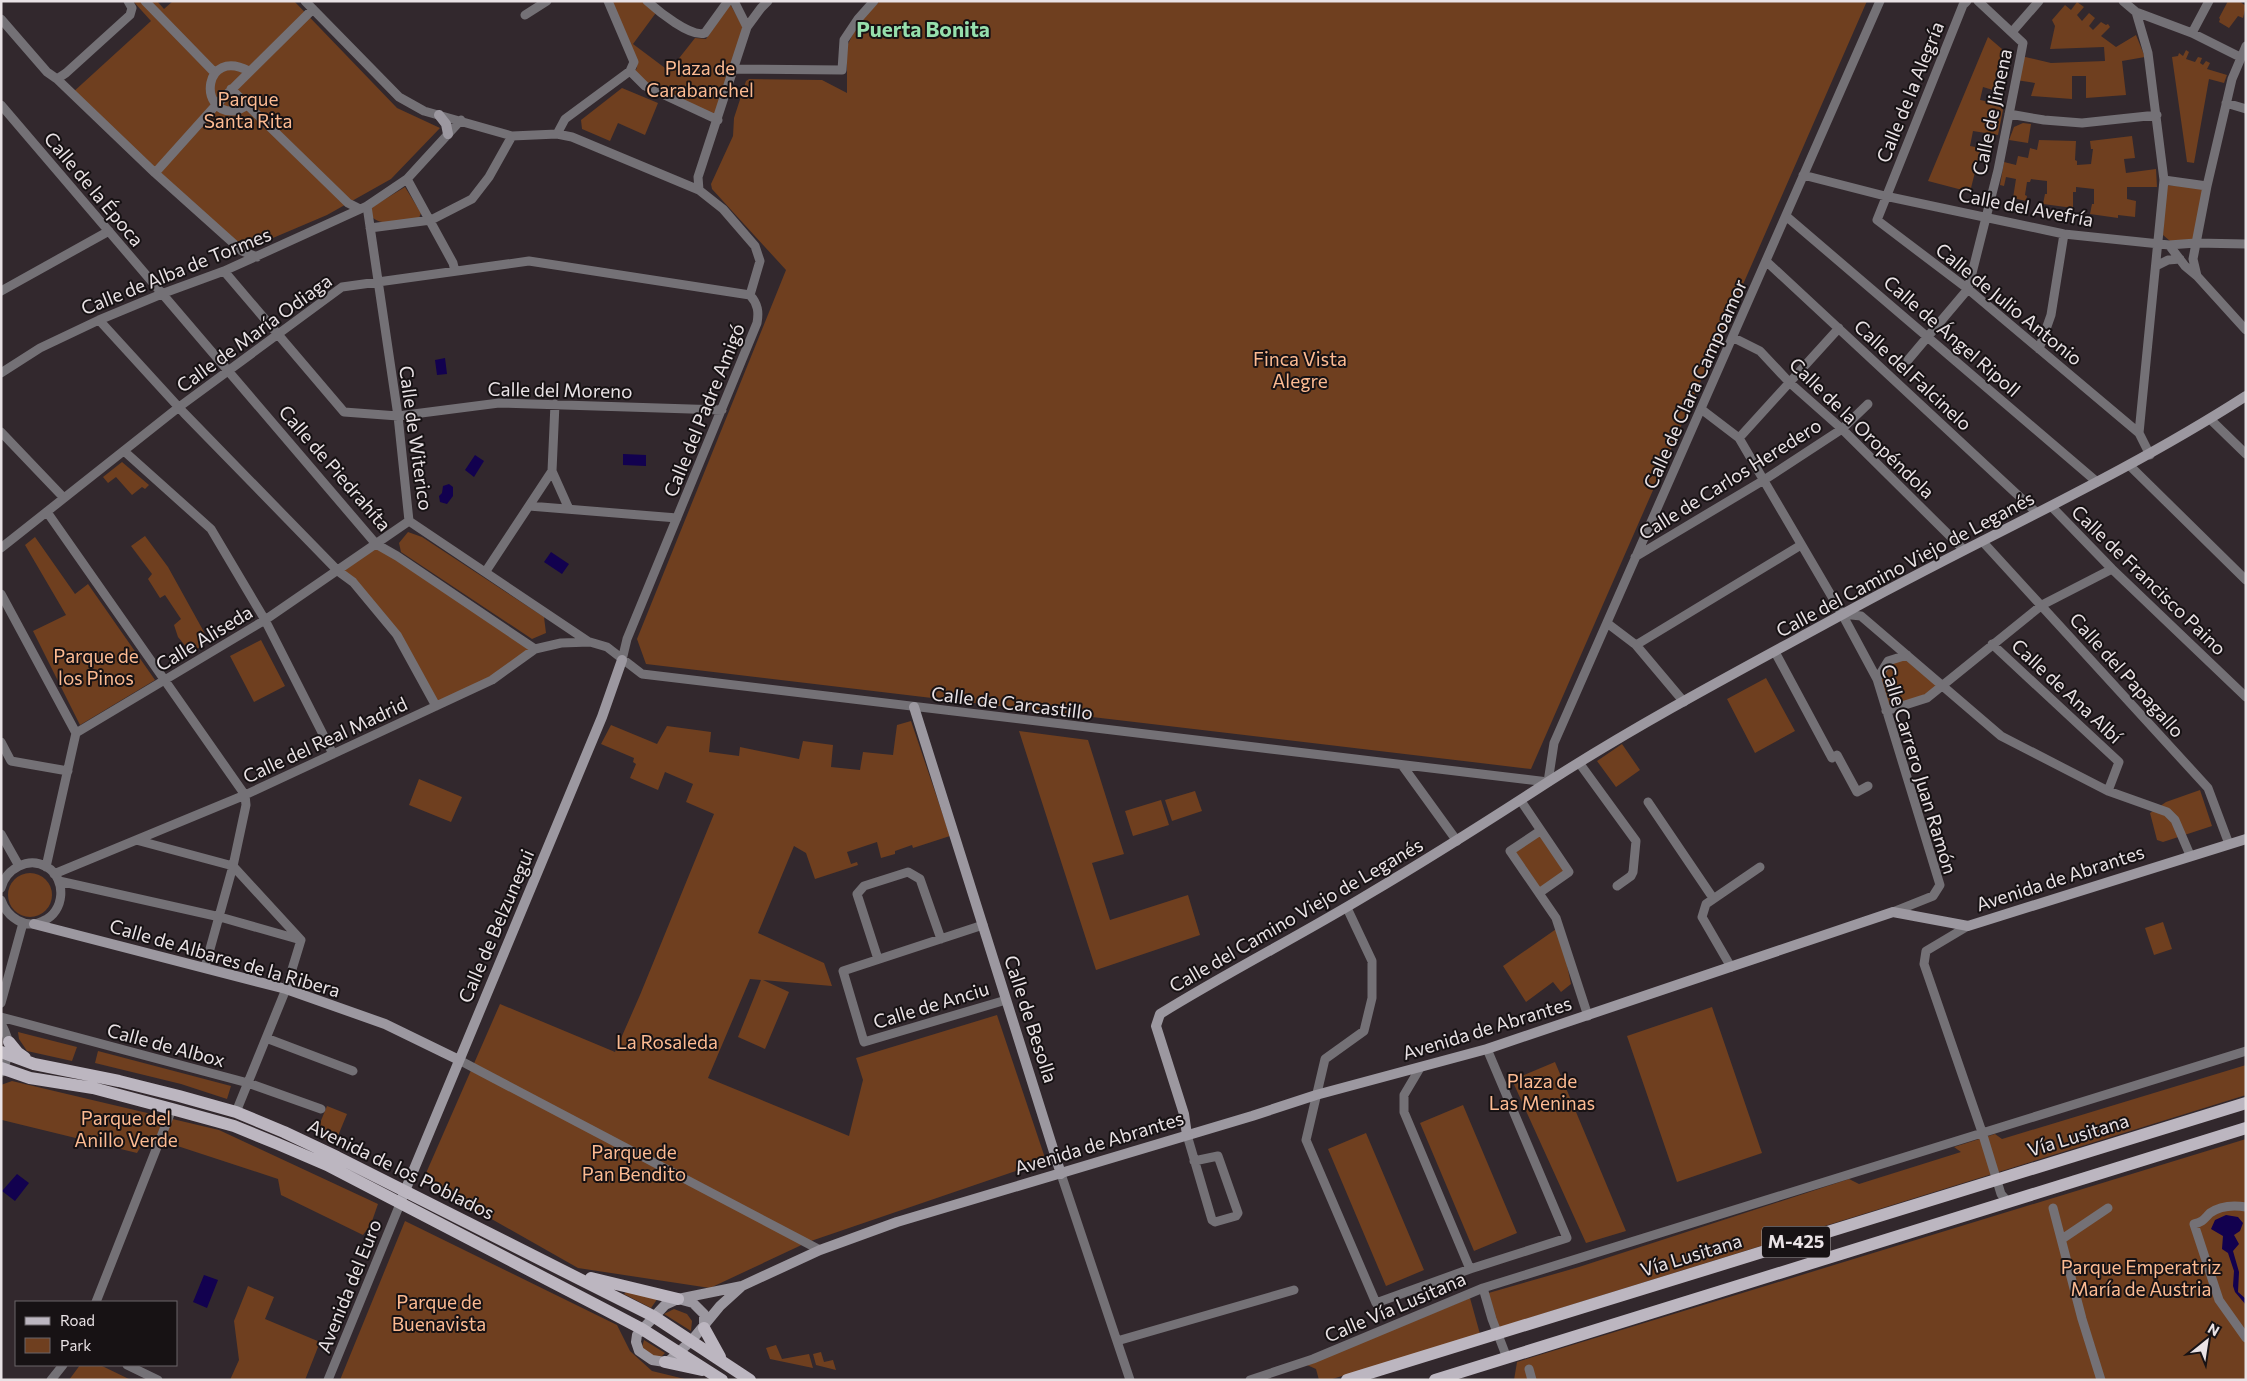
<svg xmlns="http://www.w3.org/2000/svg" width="2247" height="1381" viewBox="0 0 2247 1381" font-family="Commissioner,sans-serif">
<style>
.green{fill:#6f3f1f}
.water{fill:#12014f}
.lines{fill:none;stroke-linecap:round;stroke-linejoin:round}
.street{stroke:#747176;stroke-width:9}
.secondary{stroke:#9c98a0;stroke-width:10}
.primary{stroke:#bcb6c0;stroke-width:12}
.labels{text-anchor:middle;stroke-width:4;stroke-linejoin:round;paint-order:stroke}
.shield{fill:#171214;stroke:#aaa4a6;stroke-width:1}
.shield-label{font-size:18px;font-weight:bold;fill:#e9e2e5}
.park-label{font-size:19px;fill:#fdbb92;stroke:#171214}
.street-label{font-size:19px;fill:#e9e2e5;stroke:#171214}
.quarter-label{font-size:21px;font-weight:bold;fill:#96dfad;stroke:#171214}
</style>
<rect width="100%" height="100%" fill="#32282d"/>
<path class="green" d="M133 1H157L164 9 173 1H294L397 108 440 128 391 179 327 215 242 251 71 94 151 21Z
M607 1H648L658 10 633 44 669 71 695 38 706 39 730 4 744 29 718 120 645 86 633 73 637 68Z
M880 1H1867L1531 769 646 664 637 639 786 270 712 189 711 184 733 136 734 118 746 81 749 79 822 80 847 93V46L859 22Z
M2228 1H2239L2246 6 2243 18 2238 16 2229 28 2219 22 2220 19 2219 18Z
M2077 2 2084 7 2077 15 2082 21 2089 13 2095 18 2089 26 2093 30 2101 22 2106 25 2108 24 2110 27 2101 36 2116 47 2136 35 2145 57 2122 61 2126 95 2086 98V76H2072V99L2031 96 2035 83 2016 80 2021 56 2051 63 2105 61 2104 47 2050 49 2055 26 2052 20 2065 5 2071 10Z
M1988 37 2002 49 1993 90 1983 87 1980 100 2004 105 1998 135 1973 131 1970 146 1981 148 1970 192 1928 181Z
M2186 50 2189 52 2186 59 2195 62 2198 57 2202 58 2200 63 2203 65 2206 61 2210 63 2207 69 2227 75 2224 83 2209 79 2194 163 2187 162 2172 57 2178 56 2179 53 2183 56Z
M622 88 658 103 645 135 618 123 610 141 582 129 581 120Z
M2023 123 2031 124 2028 143 2009 140 2014 127Z
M2132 136 2135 158 2124 159 2126 173 2156 169 2157 187H2127V199L2136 201 2135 217 2118 215V218L2090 214 2092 204H2094V189L2076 187V192H2073V208L2043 204 2045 194H2047V181L2031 179 2030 182H2027L2025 195 2027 196 2026 201 2013 198 2016 179 2006 177 2004 186 2000 185 2004 162 2016 165 2018 156 2028 158 2030 148 2037 150 2039 140 2076 141 2075 160 2077 161V165L2091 164 2093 149H2091L2090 141Z
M2165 185 2204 188 2194 241H2170L2163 235Z
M405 187 421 213 419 218C405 220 384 228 372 217V207Z
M122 462 149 485 145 489 142 487 132 495 116 477 108 483 103 477Z
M408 532 422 537 544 617 546 633 532 639 401 552 399 543Z
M145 536 168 567 209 641 191 653 178 637 174 625 181 619 165 595 160 598 148 579 152 574 131 546Z
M35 537 75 594 88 584 155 680 80 725 33 631 66 615 25 545Z
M376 544 535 649 492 680 436 706 398 634 339 571Z
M261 640 285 686 254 702 230 656Z
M1907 655 1942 685 1927 698 1886 711 1877 679 1888 661Z
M1766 678 1795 731 1755 753 1727 699Z
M911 721 950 836 913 848 912 845 895 851V854L881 858 877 842 847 852 851 864 857 862 858 865 815 879 806 853 794 846 758 933 824 963 832 986 763 980 789 992 765 1049 738 1037 761 980 750 979 708 1078 849 1136 863 1080 856 1058 997 1015 1044 1155 1042 1162 808 1242 710 1288 578 1268 423 1180 500 1004 615 1052 640 995 714 814 686 802 693 784 665 772 658 790 630 778 636 764 633 762 634 758 601 744 611 725 657 744 667 726 711 732 709 752 739 756 740 747 799 759 803 741 833 745 831 767 860 770 863 752 893 755 897 725Z
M1019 731 1088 740 1124 854 1092 863 1110 920 1188 895 1200 935 1096 970Z
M1622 744 1640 770 1616 787 1597 761Z
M419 779 462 797 451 822 409 805Z
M2200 790 2212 826 2163 842 2157 840 2150 813 2166 802Z
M1195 791 1202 811 1172 821 1165 800Z
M1161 800 1169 825 1133 836 1125 811Z
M1540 831 1569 872 1539 893 1510 851Z
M8 895a22 22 0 1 1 44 0a22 22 0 1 1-44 0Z
M2163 922 2172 949 2154 955 2145 928Z
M1559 927 1571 984 1561 992 1553 982 1526 1002 1503 966Z
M1712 1007 1762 1153 1677 1182 1627 1036Z
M18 1032 77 1047 72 1061 27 1051 19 1039Z
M98 1051 231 1086 227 1099 181 1084 95 1063Z
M1555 1062 1626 1231 1586 1243 1512 1080Z
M2246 1065V1095L1497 1328 1485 1294 1579 1267 1849 1179 1859 1184 1961 1152 1954 1147 1995 1134 2002 1139Z
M12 1081 219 1130 378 1204 371 1224 363 1235 281 1195 278 1179 147 1136 137 1153 2 1120 1 1085Z
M1463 1105 1517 1233 1474 1251 1420 1123Z
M327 1106 347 1114 335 1143 315 1135Z
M1366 1133 1424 1270 1386 1286 1328 1149Z
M2246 1139V1380H1514L1517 1362Z
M405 1221 617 1325 630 1351 652 1371 689 1380H340Z
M248 1286 274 1297 265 1319 320 1342 305 1380H230L239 1360 234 1321Z
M626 1292 658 1298 651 1308 624 1294Z
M1470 1298 1480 1334 1329 1380H1319L1316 1369 1307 1365Z
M674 1309 687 1314 692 1321 691 1331 664 1314Z
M644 1340 665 1353 660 1358 648 1355 642 1347Z
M776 1345 782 1359 809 1354 813 1368 770 1359 766 1348Z
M821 1352 824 1362 833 1360 836 1370 816 1365 813 1354Z
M80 1365H100L131 1380H69Z"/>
<path class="water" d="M445 358 447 374 437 375 435 360Z
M623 454 646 455V466L623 465Z
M475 455 484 461 474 477 465 470Z
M449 484 453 487V496L447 504 440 502 439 496 442 493 443 486Z
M551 552 569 564 562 574 544 562Z
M17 1174 29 1183 15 1201 2 1191Z
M2226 1215 2238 1217 2243 1223 2240 1231 2234 1235 2239 1244 2233 1251 2239 1272 2238 1292 2246 1299V1305L2235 1292 2233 1286 2234 1271 2228 1253 2222 1249 2223 1236 2211 1229 2215 1220Z
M204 1275 218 1280 207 1308 193 1302Z"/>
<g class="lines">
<path class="street" d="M145 1 215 73
M305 1 399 97 424 111 512 136 557 134 572 137 699 190 723 209 755 246 760 261 750 295
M647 1C658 11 691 38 705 33L728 1
M734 1 747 27
M1967 1 1963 5 1877 220 1968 289 2139 433
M2123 1 2136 12 2148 53 2164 180 2139 433 2150 455
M2136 12 2192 33 2240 57
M525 15 547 1
M1 19 47 72 57 79 155 173 216 105 313 9
M2012 32 2039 1
M2192 33 2209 1
M735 69 842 70 844 40 858 19 874 1
M630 71 645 86 718 120
M57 79 66 73 130 15 132 8 128 1
M231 89 348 203 360 209
M2226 103 2246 109
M1 105 376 544 397 556 535 649
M248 105C244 107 238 111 234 111 198 114 203 47 249 71
M2009 114 2044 120 2082 123 2157 115
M557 134 565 119 630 71 634 62 608 1
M155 173 242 251 257 257
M1803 175 1885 196 2064 234 2169 245 2196 243 2246 244
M407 179 453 263 455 271
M2164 180 2207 186
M699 190 698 177 747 27 761 8 768 1
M367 206 398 416 409 521 589 642
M1786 216 2097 482
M370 228 431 220 472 199 489 177 512 136
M2169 245 2185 266 2197 276 2246 330
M1767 262 2036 512
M2156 266 2168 260 2180 259
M224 271 344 412 398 416 499 403 722 410
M2197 276 2193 259 2207 186 2232 79 2246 46
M1 291 109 231
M99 320 184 413 338 571 353 582 397 635 436 706
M1734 338 1760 351 1790 383 1842 429 1963 549
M2039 349 2051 315 2064 234
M1908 360 1968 289 1998 170 2020 59 2023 43 1978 1
M1 373 40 348 99 320 164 293 224 271 367 206 407 179 461 120
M1701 409 1739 438 1842 614 1877 679 1940 885 1933 896 1893 912
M2210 419 2246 454
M1 432 64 498
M1739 438 1839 328
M124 451 211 529 265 620 333 754
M2130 466 2246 580
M552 471 569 509
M529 506 677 518
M2052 507 2112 569 2246 697
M47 512 245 795 246 805 233 866 205 967
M1982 541 2208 788 2229 844
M1 548 179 407 342 287 529 261 750 295
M1635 557 1764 480 1842 429 1868 404
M486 571 552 471 555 404
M1 594 76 733
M1842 614 1861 616 2001 736 2108 791 2167 812 2175 820 2190 855
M1607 623 1636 645 1684 702
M1992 644 2119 762 2108 791
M1636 645 1801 545
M1775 652 1832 758 1837 755 1857 792 1868 786
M622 660 627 639 757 323C759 312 758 304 750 295
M1877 679 1888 661 1907 655
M1886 711 1927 698 2042 605 2112 569
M1 742 11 761 68 771
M1580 764 1636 841 1633 872 1631 876 1617 886
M1402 765 1457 841
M1521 801 1569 872 1539 893
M1648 802 1713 898
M1540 831 1510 851 1556 918 1588 1016
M1 834 19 866
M136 840 233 866 301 940
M46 867 76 733 265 620 409 521
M54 874 245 795 333 754 492 680 535 649 561 643 590 642 607 647 642 674 1548 782 1554 743 1880 1
M59 881 220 917 301 940
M1 888C6 869 28 856 47 867 67 879 65 912 43 921 25 930 7 917 1 900
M1347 908 1372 961V998L1364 1031 1325 1059 1306 1140 1376 1303 1470 1269 1567 1238 1487 1049
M983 925 843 971 864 1042 1006 1000
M1968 926 1926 951 1924 964 1982 1132 2001 1194 2007 1201
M878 959 857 894 864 886 908 872 920 879 941 939
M1731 967 1702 917 1706 904 1760 867
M1 1003 23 923
M1 1017 248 1083 321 1109
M1 1023C12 1044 11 1051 2 1072
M266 1038 353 1071
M459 1060 820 1250
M1420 1068 1404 1095V1112L1470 1269
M236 1112 286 989 301 940
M1187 1135 1212 1220 1215 1222 1236 1216 1238 1213 1218 1156 1194 1161
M1061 1174 1130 1380
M2246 1207C2234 1205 2220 1206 2210 1213 2204 1219 2203 1222 2194 1224L2219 1300 2246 1338
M2053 1208 2082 1319 2101 1380
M2062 1239 2108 1208
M1483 1288 1492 1319 1507 1358
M96 1302 172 1109
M1117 1341 1294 1290
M127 1365 158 1380
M1529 1369 1532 1380
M51 1380 63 1365
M328 1380 400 1204
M1250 1380 1313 1359 1483 1288 2246 1051"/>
<path class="secondary" d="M439 115 446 124 448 134
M914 707 1061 1174
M34 924 286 989 385 1024 459 1060
M1187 1135 1184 1114 1156 1026 1160 1014C1228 972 1299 936 1367 895 1428 859 1488 821 1548 782 1643 721 1744 668 1843 614 1977 540 2117 479 2246 396
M402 1198 602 717 622 660
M742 1286 720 1306 692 1340 670 1360 665 1362 652 1360 639 1351 636 1342 637 1335 665 1305 678 1299 742 1286 820 1250 897 1222 1252 1116 1316 1095 1487 1049 1893 912 1968 926 2246 839
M682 1300 693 1303 704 1314V1327"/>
<path class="primary" d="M9 1042 18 1053 25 1058
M1 1052 34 1064 119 1081 179 1096 236 1112 284 1132 337 1157 653 1316 750 1380
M1 1068 30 1078 93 1088 172 1109 234 1126 278 1144 327 1165 606 1310 642 1329 722 1380
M591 1278 678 1299
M704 1328 720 1357
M665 1362 702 1370
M1347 1380 2246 1103
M1435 1380C1706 1297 1975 1211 2246 1128"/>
</g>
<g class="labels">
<rect class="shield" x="1762" y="1226.5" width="68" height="31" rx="4"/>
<g class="shield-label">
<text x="1796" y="1248">M-425</text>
</g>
<g class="park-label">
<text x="700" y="75">Plaza de<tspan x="700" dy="22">Carabanchel</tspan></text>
<text x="248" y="106">Parque<tspan x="248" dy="22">Santa Rita</tspan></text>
<text x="1300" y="366">Finca Vista<tspan x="1300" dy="22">Alegre</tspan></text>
<text x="96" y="663">Parque de<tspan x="96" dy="22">los Pinos</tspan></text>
<text x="667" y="1049">La Rosaleda</text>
<text x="1542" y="1088">Plaza de<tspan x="1542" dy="22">Las Meninas</tspan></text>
<text x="126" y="1125">Parque del<tspan x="126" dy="22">Anillo Verde</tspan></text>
<text x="634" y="1159">Parque de<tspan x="634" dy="22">Pan Bendito</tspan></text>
<text x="2141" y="1274">Parque Emperatriz<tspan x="2141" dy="22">María de Austria</tspan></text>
<text x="439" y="1309">Parque de<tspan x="439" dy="22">Buenavista</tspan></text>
</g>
<g class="street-label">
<text transform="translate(1910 92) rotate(-68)" y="7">Calle de la Alegría</text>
<text transform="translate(1992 112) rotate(-78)" y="7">Calle de Jimena</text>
<text transform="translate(94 189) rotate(50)" y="7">Calle de la Época</text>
<text transform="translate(2026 207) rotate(11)" y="7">Calle del Avefría</text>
<text transform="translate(176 271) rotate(-22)" y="7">Calle de Alba de Tormes</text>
<text transform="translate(2009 304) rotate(39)" y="7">Calle de Julio Antonio</text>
<text transform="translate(254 333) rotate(-36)" y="7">Calle de María Odiaga</text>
<text transform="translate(1952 336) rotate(41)" y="7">Calle de Ángel Ripoll</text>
<text transform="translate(1913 375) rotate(43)" y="7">Calle del Falcinelo</text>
<text transform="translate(1695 384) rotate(-66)" y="7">Calle de Clara Campoamor</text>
<text transform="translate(560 390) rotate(1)" y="7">Calle del Moreno</text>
<text transform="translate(704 410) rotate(-68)" y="7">Calle del Padre Amigó</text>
<text transform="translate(1862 428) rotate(44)" y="7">Calle de la Oropéndola</text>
<text transform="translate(416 438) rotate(82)" y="7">Calle de Witerico</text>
<text transform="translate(335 468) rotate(49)" y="7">Calle de Piedrahíta</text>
<text transform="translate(1730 479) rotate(-32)" y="7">Calle de Carlos Heredero</text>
<text transform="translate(1905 564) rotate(-28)" y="7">Calle del Camino Viejo de Leganés</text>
<text transform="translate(2149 580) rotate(44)" y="7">Calle de Francisco Paino</text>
<text transform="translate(204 638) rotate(-31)" y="7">Calle Aliseda</text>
<text transform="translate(2127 675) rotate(48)" y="7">Calle del Papagallo</text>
<text transform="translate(2067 691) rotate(43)" y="7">Calle de Ana Albí</text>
<text transform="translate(1012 703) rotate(7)" y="7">Calle de Carcastillo</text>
<text transform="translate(325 740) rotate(-25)" y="7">Calle del Real Madrid</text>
<text transform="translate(1919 769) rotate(73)" y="7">Calle Carrero Juan Ramón</text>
<text transform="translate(2060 878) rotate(-18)" y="7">Avenida de Abrantes</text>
<text transform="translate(1296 915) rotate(-30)" y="7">Calle del Camino Viejo de Leganés</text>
<text transform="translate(496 926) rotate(-67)" y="7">Calle de Belzunegui</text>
<text transform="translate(225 958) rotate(16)" y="7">Calle de Albares de la Ribera</text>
<text transform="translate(931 1005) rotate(-17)" y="7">Calle de Anciu</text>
<text transform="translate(1031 1019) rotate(72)" y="7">Calle de Besolla</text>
<text transform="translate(1487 1028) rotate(-17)" y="7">Avenida de Abrantes</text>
<text transform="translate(166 1045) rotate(15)" y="7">Calle de Albox</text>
<text transform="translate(2078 1135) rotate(-17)" y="7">Vía Lusitana</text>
<text transform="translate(1099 1143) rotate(-17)" y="7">Avenida de Abrantes</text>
<text transform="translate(401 1169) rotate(26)" y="7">Avenida de los Poblados</text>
<text transform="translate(1691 1255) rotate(-17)" y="7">Vía Lusitana</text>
<text transform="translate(349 1286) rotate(-68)" y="7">Avenida del Euro</text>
<text transform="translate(1395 1307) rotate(-23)" y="7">Calle Vía Lusitana</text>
</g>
<g class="quarter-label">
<text x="923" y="37">Puerta Bonita</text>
</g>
</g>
<rect width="2247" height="1381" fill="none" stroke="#e9e2e5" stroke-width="5"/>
<rect x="15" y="1301" width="162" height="65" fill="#171214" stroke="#6b6568"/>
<rect x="25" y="1317" width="25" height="8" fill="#bcb6c0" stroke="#6b6568"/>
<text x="60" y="1326" font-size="15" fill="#e9e2e5">Road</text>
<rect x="25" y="1338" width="25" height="15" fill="#6f3f1f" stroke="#6b6568"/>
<text x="60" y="1351" font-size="15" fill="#e9e2e5">Park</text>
<g transform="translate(2207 1341) rotate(30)" stroke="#171214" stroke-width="4" paint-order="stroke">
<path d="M0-4L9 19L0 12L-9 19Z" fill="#e9e2e5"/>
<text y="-8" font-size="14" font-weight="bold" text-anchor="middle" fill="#e9e2e5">N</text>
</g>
</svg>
